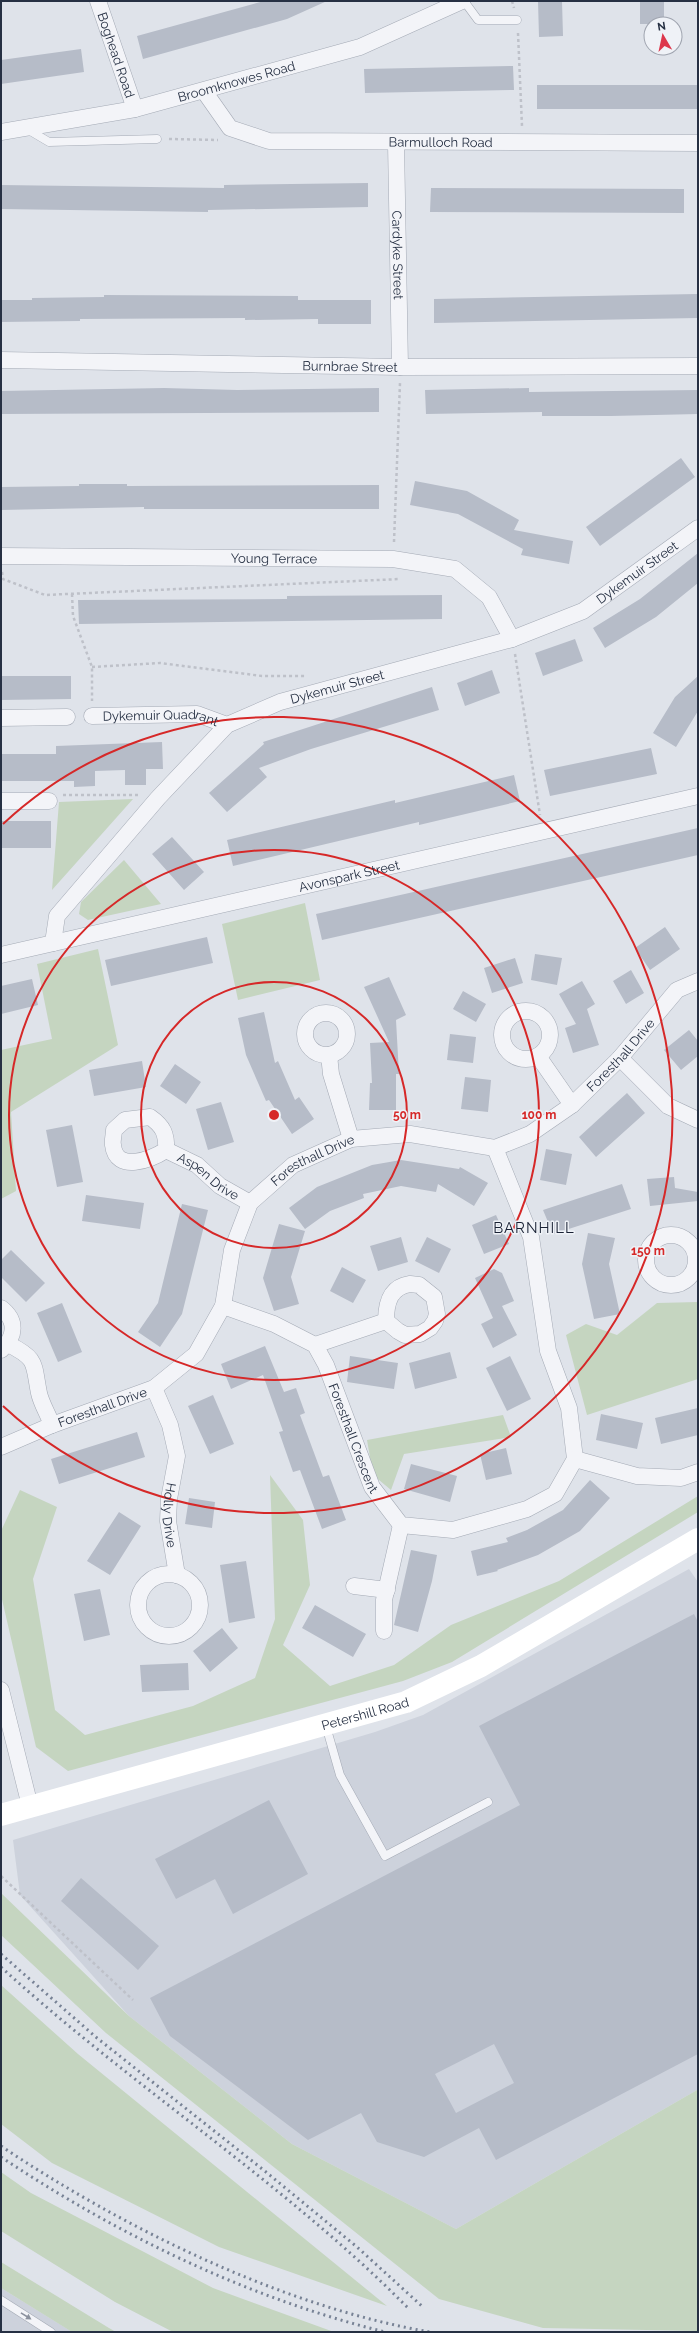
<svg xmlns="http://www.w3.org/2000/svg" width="699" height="2333" viewBox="0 0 699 2333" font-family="Raleway,sans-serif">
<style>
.built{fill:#cdd2dc}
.green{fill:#c5d5c0}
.building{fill:#b6bcc8;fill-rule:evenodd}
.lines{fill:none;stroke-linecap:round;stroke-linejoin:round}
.lane-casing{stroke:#a4aab5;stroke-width:9}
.street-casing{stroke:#a4aab5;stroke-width:17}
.path{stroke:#bec1c9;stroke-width:2.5;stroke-dasharray:3 3;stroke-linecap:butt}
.lane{stroke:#f3f4f8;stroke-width:8}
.street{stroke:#f3f4f8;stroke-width:16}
.secondary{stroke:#fff;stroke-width:22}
.rail{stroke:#778295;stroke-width:3;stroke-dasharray:2 4;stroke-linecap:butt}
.oneway{fill:#8c929e}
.ring{fill:none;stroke:#d62828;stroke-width:2}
.labels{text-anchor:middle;stroke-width:3;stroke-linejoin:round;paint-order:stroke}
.street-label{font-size:13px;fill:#263043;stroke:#eff2f7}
.quarter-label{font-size:15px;letter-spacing:1px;fill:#192134;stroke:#eff2f7}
.centre{fill:#d62828;stroke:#eff2f7;stroke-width:2}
.ring-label{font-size:12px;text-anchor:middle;font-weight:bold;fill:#d62828;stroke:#eff2f7;stroke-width:3;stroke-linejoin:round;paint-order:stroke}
</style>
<rect width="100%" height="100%" fill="#dfe3ea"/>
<path class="built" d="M689 1569 698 1582V2091L697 2090 456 2229 292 2144 129 2016 20 1895 13 1840 375 1732 423 1715Z
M1 2288 69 2330 72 2332H1Z"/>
<path class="green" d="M133 799 52 890 59 802Z
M124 860 161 904 88 920 79 914 81 902Z
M305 903 320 980 238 1000 222 924Z
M98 949 118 1045 11 1112 16 1191 1 1199V1050L52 1039 37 964Z
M698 1302V1379L587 1415 566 1335 586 1324 617 1335 657 1303Z
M503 1415 511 1437 404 1454 391 1490 373 1475 367 1440Z
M270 1475 303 1520 310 1585 283 1645 330 1686 394 1665 451 1625 559 1581 698 1496V1512L452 1662 403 1681 68 1771 36 1747 1 1595V1531L20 1490 57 1507 33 1579 55 1710 85 1735 193 1706 255 1678 275 1619Z
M1 1893 129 2016 292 2144 456 2229 697 2090 698 2331 543 2328 439 2299 106 2033 1 1935Z
M1 1985 78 2054 387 2306 219 2247 52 2163 1 2124Z
M1 2172 31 2193 213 2288 334 2332H173L115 2302 1 2231Z
M1 2262 109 2328 116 2332H72L1 2288Z"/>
<path class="building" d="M264 1H327L287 19 143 59 137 36Z
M538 1H562L563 36 539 37Z
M640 1H664V24H640Z
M81 49 84 72 1 84V60Z
M513 66 514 90 365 93 364 69Z
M537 85H698V109H537Z
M368 183V207L208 210V212L1 209V185L224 188V185Z
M431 188 684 189V213L430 212Z
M697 294V318L434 323V299Z
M104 295 298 296V300H371V324H318V319L245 320V318L80 319V321L1 322V300H32V298L104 297Z
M164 388 237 390 379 388V412L1 414V391Z
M529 388V392L698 390V414L611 416H542V412L426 414 425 390Z
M681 458 695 477 600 546 586 527Z
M415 481 467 491 519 520 514 530 573 541 569 564 521 555 523 549 458 514 410 505Z
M79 484H127V486L379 485V509H144V507L1 510V487L79 486Z
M698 553V583L656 617 605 648 593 628 640 599Z
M442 595V619L79 624 78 600 287 599V596Z
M575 639 583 661 543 676 535 653Z
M492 670 500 693 465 706 457 683Z
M1 676H71V699L1 700Z
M698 676V711L676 747 653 733 675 697Z
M432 687 439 710 311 749 259 768 267 777 227 812 209 793 264 744 263 742Z
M162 742 163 769H146V785H125V770L95 771V786L74 787V781H1V754H56V746Z
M651 748 657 774 550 796 544 770Z
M514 775 520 801 419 825V822L233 866 227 840 395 800V803Z
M1 821H51V848H1Z
M698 828V855L322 940 316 914Z
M172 837 204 872 184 890 152 854Z
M665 927 680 949 650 970 635 948Z
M207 937 213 963 111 986 105 960Z
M535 954 562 958 557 985 531 980Z
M515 958 523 983 492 993 484 968Z
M631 970 644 993 626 1004 613 981Z
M389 977 406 1015 396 1020 399 1074H396V1110H369L370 1083H372L370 1043 389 1042 364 987Z
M32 979 38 1005 1 1014V986Z
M582 981 595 1004 587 1009 599 1045 573 1053 565 1028 576 1024 559 994Z
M463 991 486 1004 476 1022 453 1009Z
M264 1012 275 1063 278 1061 295 1100 299 1097 314 1119 292 1134 269 1100 266 1101 246 1055 238 1018Z
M689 1030 698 1041V1056L681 1070 664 1050Z
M450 1034 476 1037 473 1063 447 1060Z
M142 1061 146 1087 94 1096 89 1070Z
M175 1064 201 1082 186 1104 160 1086Z
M465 1077 491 1080 488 1112 461 1109Z
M627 1093 645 1113 596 1157 579 1137Z
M221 1102 234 1142 208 1150 196 1109Z
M72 1125 83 1182 57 1187 46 1130Z
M546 1149 572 1154 566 1185 540 1180Z
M401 1160 459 1169 460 1167 488 1183 474 1206 438 1184 436 1192 401 1186 363 1194 364 1198 330 1211 305 1229 289 1208 317 1187 372 1165Z
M674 1177 675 1188 698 1192V1201L650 1206 647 1179Z
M622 1184 631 1209 553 1234 543 1210Z
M86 1195 144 1203 140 1229 82 1221Z
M182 1204 208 1210 182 1314 160 1347 138 1332 158 1303Z
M496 1215 509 1244 484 1254 472 1225Z
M279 1224 305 1231 291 1277 299 1304 274 1311 263 1278Z
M588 1233 615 1238 609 1264 620 1314 594 1319 582 1264Z
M401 1237 408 1262 378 1271 370 1246Z
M427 1237 451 1249 439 1273 415 1261Z
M11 1250 45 1283 26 1302 1 1277V1260Z
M342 1267 366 1280 353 1303 330 1291Z
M494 1269 502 1273 514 1301 502 1306 517 1335 493 1348 481 1324 493 1318 475 1278Z
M62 1303 82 1352 58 1362 37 1313Z
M265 1346 284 1392 296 1388 305 1413 300 1415 323 1477 329 1475 346 1520 322 1529 300 1470 293 1472 279 1432 283 1431 263 1375 231 1389 221 1364Z
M450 1352 457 1378 415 1389 409 1363Z
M350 1356 398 1363 394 1389 347 1382Z
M510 1356 531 1399 507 1411 486 1368Z
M213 1395 234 1444 210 1454 188 1406Z
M698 1408V1435L661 1444 655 1418Z
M601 1414 643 1423 637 1449 596 1440Z
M137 1432 145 1457 59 1484 51 1459Z
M506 1448 512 1474 486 1480 480 1454Z
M411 1464 457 1476 450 1502 404 1489Z
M590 1480 610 1498 580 1531 538 1555 497 1570 498 1571 477 1576 471 1551 508 1542 506 1538 527 1530 563 1510Z
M189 1498 215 1502 212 1528 185 1524Z
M119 1512 141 1526 110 1575 87 1561Z
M411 1550 437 1555 432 1581 418 1632 394 1625Z
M246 1561 255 1618 229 1623 220 1565Z
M100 1589 110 1635 84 1641 74 1594Z
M315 1605 366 1634 353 1657 302 1628Z
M694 1614 698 1622V2054L496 2160 479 2128 424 2157 377 2142 361 2113 308 2140 170 2036 150 1998 520 1805 479 1726ZM494 2044 514 2083 456 2113 435 2074Z
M222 1628 238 1648 210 1672 193 1651Z
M188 1663 189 1690 142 1692 140 1665Z
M269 1800 308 1874 233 1914 215 1879 176 1899 155 1859Z
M81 1878 159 1946 138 1970 61 1901Z"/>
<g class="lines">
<defs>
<path id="lane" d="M464 1 478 20H517
M27 129 49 142 157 139
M326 1726 340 1775 385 1856 488 1802
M1 2300 51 2332"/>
<g id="street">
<path id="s1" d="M98 1 135 109"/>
<path id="s2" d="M204 91 230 128 269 141 698 143"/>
<path id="s3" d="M1 132 135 109 360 47 462 1"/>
<path id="s4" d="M396 143 400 367"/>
<path id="s5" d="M1 360 400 367 698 366"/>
<path id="s6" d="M1 556 393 559 455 569 489 597 512 639"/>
<path id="s7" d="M92 716 197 714 227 725"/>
<path d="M1 718 67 717"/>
<path d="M1 801H49"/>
<path id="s8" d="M53 943 57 916 158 798 227 725 280 702 512 639 583 611 698 528"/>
<path id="s9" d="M1 955 698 796"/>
<circle cx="526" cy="1035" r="24"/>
<circle cx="326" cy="1034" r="21"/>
<path d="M329 1055 331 1074 351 1139"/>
<path d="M538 1056 572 1105"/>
<path d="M620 1058 668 1106 698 1120"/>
<path d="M150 1117C163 1126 167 1134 166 1150 152 1159 116 1174 113 1145 112 1141 114 1135 114 1130L125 1120Z"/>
<path id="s10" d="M166 1150 197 1165 220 1186 250 1203"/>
<circle cx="671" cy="1260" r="25"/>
<path d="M410 1284 419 1285 434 1297 437 1314 435 1321 430 1328 420 1334 405 1335 398 1331 386 1321C386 1303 390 1287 410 1284Z"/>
<path id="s11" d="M223 1306 274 1324 315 1345 326 1365 372 1487 401 1525 453 1530 527 1509 555 1494 575 1459 569 1408 548 1351 531 1237 495 1148"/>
<path d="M1 1308C17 1320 16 1337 1 1350"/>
<path d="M8 1344C38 1359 33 1363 39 1393 41 1403 48 1414 52 1425"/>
<path d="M315 1345 386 1321"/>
<path id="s12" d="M154 1388 170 1425 177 1456 169 1499 168 1521 177 1575"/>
<path id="s13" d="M1 1447 52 1425 154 1388 196 1354 223 1306 232 1250 250 1203 293 1165 351 1139 410 1134 495 1148 530 1134 572 1105 620 1058 677 990 698 981"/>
<path d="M575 1459 637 1476 681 1478 698 1472"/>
<circle cx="169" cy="1605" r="31"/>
<path d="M354 1586 387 1590"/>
<path d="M384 1631V1600L401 1525"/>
<path d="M1 1690 30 1806"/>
</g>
</defs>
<use href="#lane" class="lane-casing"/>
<use href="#street" class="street-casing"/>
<path class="path" d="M512 1 514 8
M518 33 522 126
M169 139 218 140
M394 542 400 383
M2 572 3 579 45 595 400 579
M72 594 73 616 92 667V701
M515 654 540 815
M92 667 160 663 262 676H307
M63 795H138
M1 1876 133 2000"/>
<use href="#lane" class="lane"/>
<use href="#street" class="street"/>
<path class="secondary" id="s14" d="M1 1815 406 1702 481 1666 698 1539"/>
<path class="rail" d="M1 1954 97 2038 266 2172 357 2247 424 2308
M1 1967C132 2087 285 2183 409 2309
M1 2146C123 2228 284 2307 430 2332
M1 2157C118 2235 248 2298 385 2332"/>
</g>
<defs><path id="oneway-solid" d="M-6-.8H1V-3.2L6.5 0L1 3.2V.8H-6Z"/></defs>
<use class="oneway" href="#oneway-solid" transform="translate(26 2316) rotate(32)"/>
<g class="ring">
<circle cx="274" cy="1115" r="133"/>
<circle cx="274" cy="1115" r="265"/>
<path d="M3 824A398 398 0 1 1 3 1406"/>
</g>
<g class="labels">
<g class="street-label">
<text dy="5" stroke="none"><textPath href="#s1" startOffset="57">Boghead Road</textPath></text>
<text dy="5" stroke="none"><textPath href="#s3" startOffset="241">Broomknowes Road</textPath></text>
<text dy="5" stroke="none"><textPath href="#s2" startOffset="258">Barmulloch Road</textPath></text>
<text dy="5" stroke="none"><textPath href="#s4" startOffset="112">Cardyke Street</textPath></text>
<text dy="5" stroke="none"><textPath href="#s5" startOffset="349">Burnbrae Street</textPath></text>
<text dy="5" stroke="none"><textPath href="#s6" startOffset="273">Young Terrace</textPath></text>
<text dy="5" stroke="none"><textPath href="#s8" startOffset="724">Dykemuir Street</textPath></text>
<text dy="5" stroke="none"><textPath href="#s8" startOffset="400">Dykemuir Street</textPath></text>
<text dy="5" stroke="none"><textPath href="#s7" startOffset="69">Dykemuir Quadrant</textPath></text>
<text dy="5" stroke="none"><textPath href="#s9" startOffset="357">Avonspark Street</textPath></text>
<text dy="5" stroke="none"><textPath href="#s13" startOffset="805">Foresthall Drive</textPath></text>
<text dy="5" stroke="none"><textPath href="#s13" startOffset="457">Foresthall Drive</textPath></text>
<text dy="5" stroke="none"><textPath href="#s10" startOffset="50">Aspen Drive</textPath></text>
<text dy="5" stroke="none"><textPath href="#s13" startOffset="109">Foresthall Drive</textPath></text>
<text dy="5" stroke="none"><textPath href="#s11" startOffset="201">Foresthall Crescent</textPath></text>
<text dy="5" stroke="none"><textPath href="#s12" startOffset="132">Holly Drive</textPath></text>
<text dy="5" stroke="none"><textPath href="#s14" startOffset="378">Petershill Road</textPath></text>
</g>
<g class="quarter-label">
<text x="534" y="1233">BARNHILL</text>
</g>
</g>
<circle cx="274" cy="1115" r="6" class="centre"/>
<g class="ring-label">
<text x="407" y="1119">50 m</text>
<text x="539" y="1119">100 m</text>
<text x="648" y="1255">150 m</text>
</g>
<rect width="699" height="2333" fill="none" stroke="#263043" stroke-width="4"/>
<g transform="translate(663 36) rotate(351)"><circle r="19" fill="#eff2f7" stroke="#9fa4af"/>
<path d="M0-3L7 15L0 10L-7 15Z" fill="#dd374c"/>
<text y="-6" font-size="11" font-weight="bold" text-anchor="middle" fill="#263043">N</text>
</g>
</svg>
